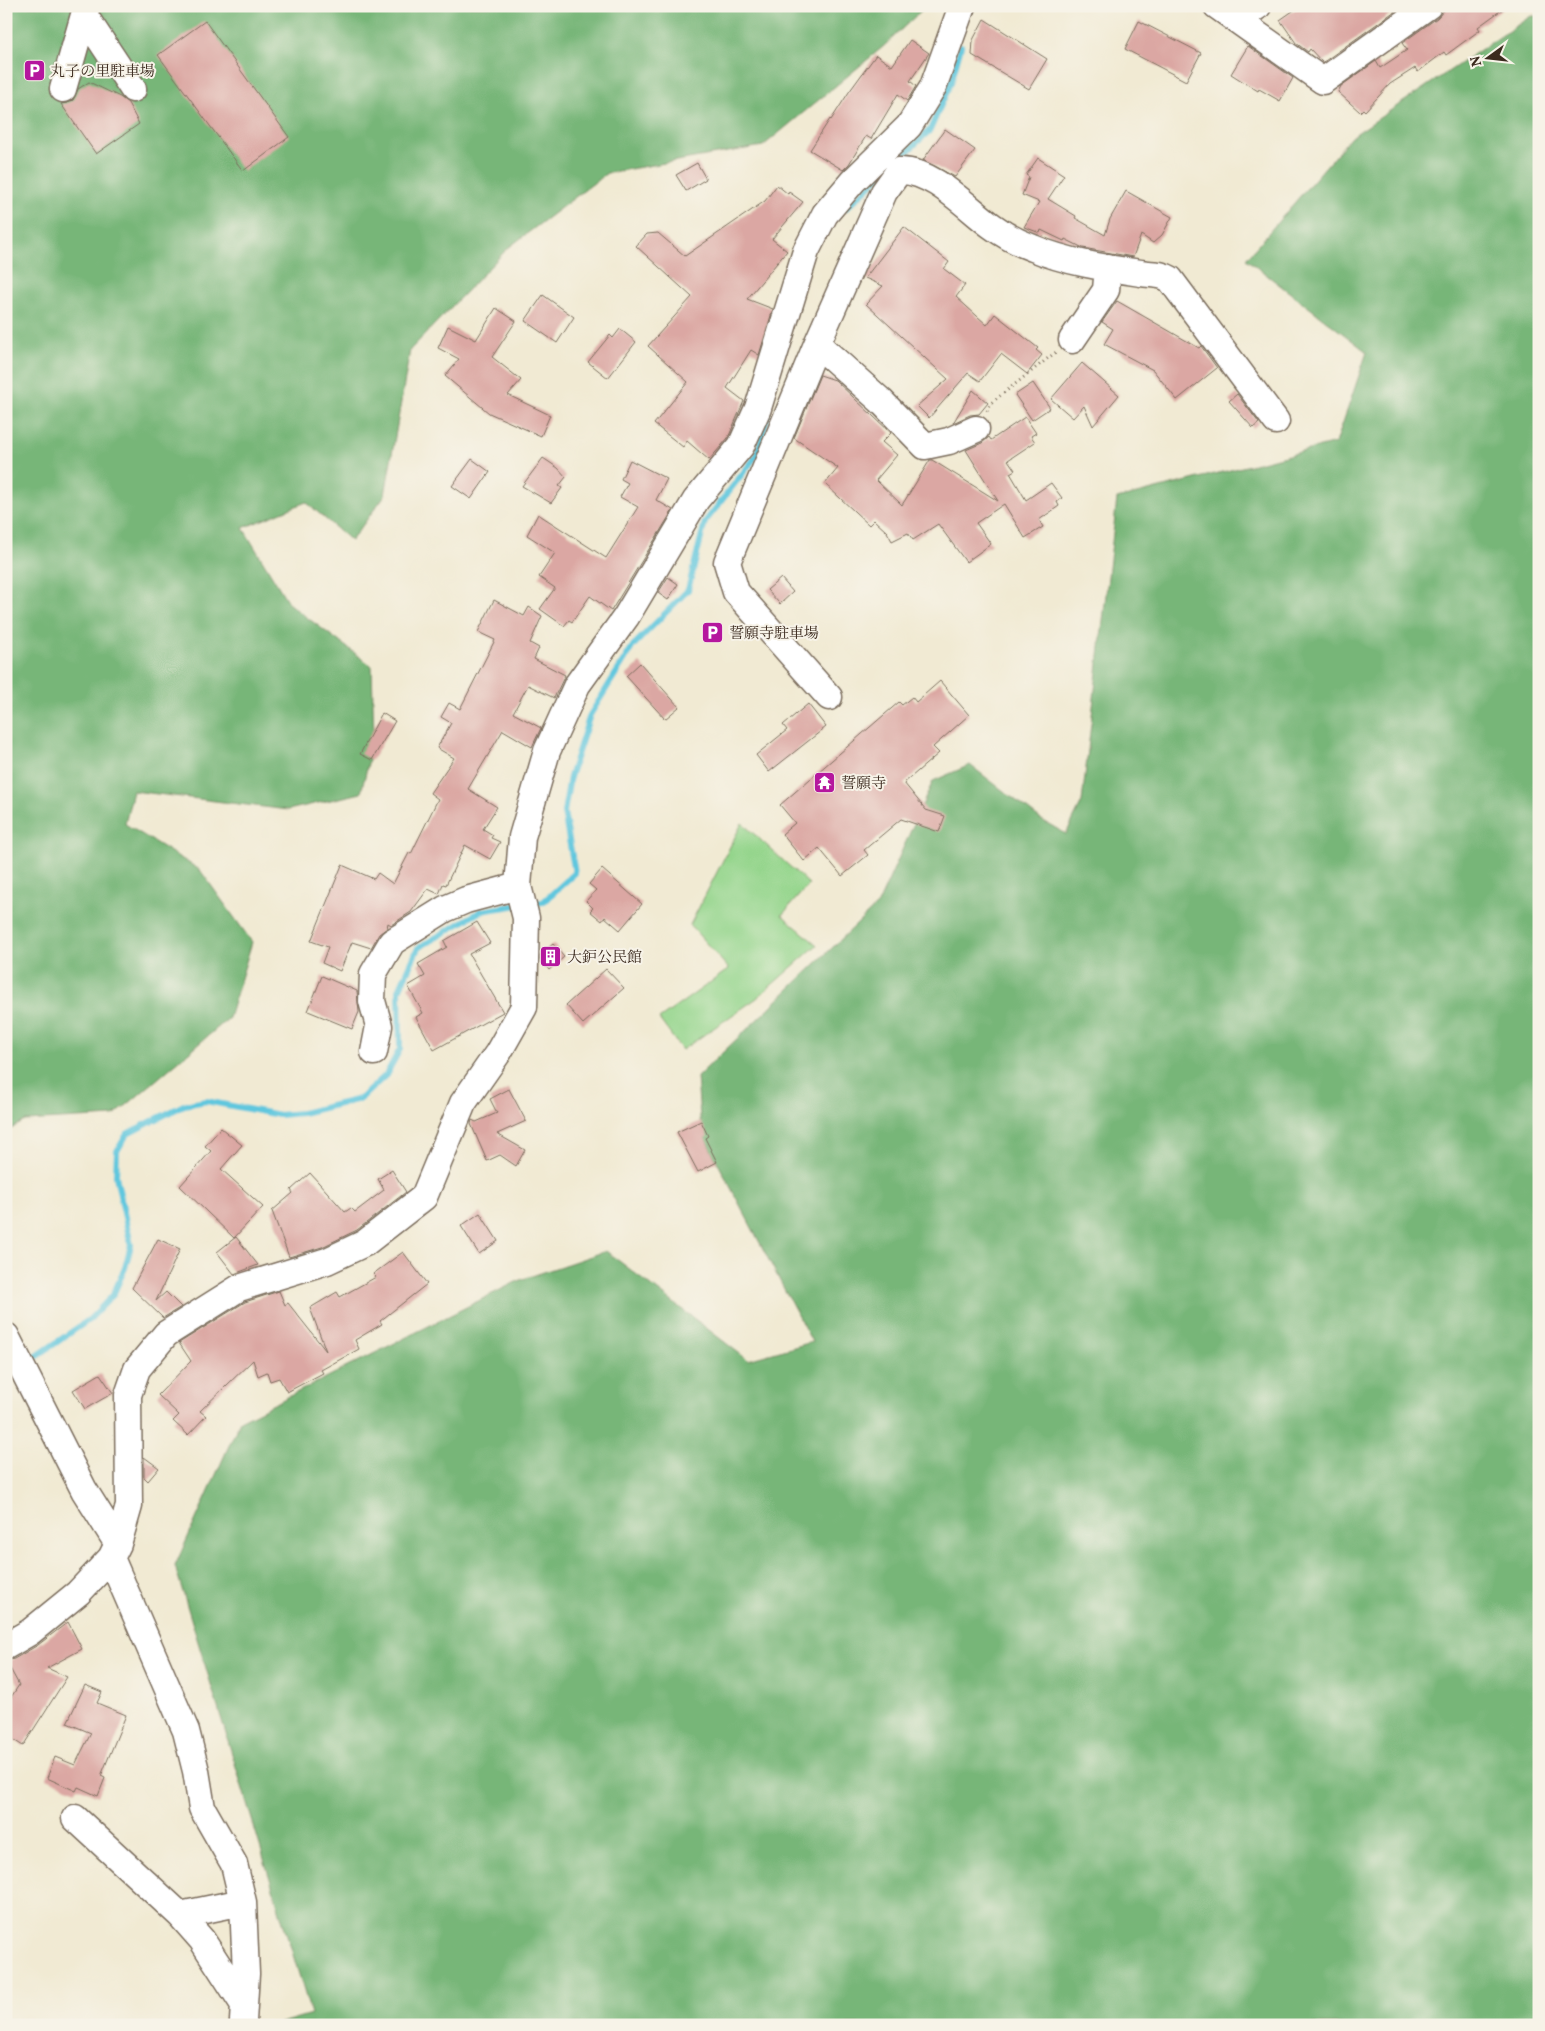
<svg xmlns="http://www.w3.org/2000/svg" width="1545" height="2031" viewBox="0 0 1545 2031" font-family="Vollkorn,'Noto Serif JP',serif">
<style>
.green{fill:#94d58c;stroke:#688055}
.forest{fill:#77b678;stroke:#59704b}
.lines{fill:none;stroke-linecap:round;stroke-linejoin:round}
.stream{stroke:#61c7de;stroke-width:6}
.building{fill:#dba7a3}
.minor-casing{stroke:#7b6d5d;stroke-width:29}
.path{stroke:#7b6d5d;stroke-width:3;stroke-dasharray:1 4;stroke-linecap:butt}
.minor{stroke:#fff;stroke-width:26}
.labels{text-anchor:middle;stroke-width:4;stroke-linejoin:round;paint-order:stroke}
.poi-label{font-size:15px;fill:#3b2a1e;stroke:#f7f3e8;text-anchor:start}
</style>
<rect width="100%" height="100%" fill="#f7f3e8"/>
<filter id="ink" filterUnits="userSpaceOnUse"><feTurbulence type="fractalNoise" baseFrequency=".02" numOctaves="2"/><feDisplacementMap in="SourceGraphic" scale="10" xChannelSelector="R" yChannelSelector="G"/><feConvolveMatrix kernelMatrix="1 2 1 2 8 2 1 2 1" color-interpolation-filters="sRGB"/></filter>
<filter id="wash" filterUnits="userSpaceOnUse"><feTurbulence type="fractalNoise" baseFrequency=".0096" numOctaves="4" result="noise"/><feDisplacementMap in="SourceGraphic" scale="20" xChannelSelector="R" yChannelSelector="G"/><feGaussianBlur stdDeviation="1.12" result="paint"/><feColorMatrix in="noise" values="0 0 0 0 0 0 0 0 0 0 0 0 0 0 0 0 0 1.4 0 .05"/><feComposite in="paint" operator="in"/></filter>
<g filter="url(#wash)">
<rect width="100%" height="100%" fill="#f1ead3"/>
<path class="green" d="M742 823 809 884 782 915 817 945 757 998 682 1050 659 1019 729 969 690 925Z"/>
<path class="forest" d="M6 6H926L884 46 763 146 607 173 508 248 410 350 385 495 351 541 306 502 243 528 289 604 372 666 374 738 361 793 288 810 133 791 125 824 200 870 252 942 229 1018 114 1116 25 1121 6 1132Z
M1531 16H1539V2025H274L311 2014 175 1566 240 1421 520 1280 606 1251 748 1360 812 1342 701 1131 697 1077 878 904 933 781 970 765 1040 819 1066 834 1082 802 1117 499 1336 443 1367 352 1246 259 1351 137Z"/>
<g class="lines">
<path class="stream" d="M895 163 930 130 951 82 961 46
M846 208 883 174
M528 904 543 902 575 873 564 812 570 777 590 715 633 646 688 590 705 522 757 455 768 415
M27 1363 90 1319 113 1295 125 1268 131 1245 116 1176 117 1151 127 1134 184 1105 206 1101 279 1115 302 1113 360 1099 386 1075 400 1049 399 990 418 948 481 911 518 905
M6 1379 17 1370"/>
</g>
<g id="blocks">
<path class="building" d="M1300 6H1402L1325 61 1322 62 1310 49 1308 52 1296 43 1280 20Z
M1448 6H1507L1478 27 1480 30 1446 55 1444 52 1418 72 1415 68 1390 84 1365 111 1363 109 1360 112 1338 92 1341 86 1376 61 1380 68 1407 50 1402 43 1437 18Z
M984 19 1047 59 1029 89 972 55 973 40Z
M205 21 289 137 243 171 158 55Z
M1139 21 1201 53 1186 81 1125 49Z
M910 40 929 53 910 81 916 86 907 101 898 94 871 139 866 136 849 164 843 170 810 150 830 119 831 120 849 92 876 55 892 66Z
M1248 46 1293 78 1280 101 1259 89 1258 91 1231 74Z
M89 82 120 97 128 103 139 124 96 154 61 104 67 103 73 100 78 89Z
M945 129 975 150 955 177 923 160Z
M1038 158 1064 175 1048 199 1076 216 1075 218 1105 235 1110 219 1126 191 1172 217 1162 235 1153 243 1141 235 1133 257 1083 248 1065 239 1064 241 1041 230 1040 233 1024 227 1039 202 1022 195 1029 177 1026 175Z
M697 163 706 179 686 191 676 175Z
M777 185 788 194 789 192 803 202 772 239 787 251 747 299 773 309 759 355 751 350 727 388 744 401 728 438 709 460 687 441 683 447 654 424 688 382 648 346 692 297 636 246 647 234 658 233 685 256 765 201Z
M904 227 949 262 944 269 965 285 956 297 987 325 995 314 1038 348 1036 350 1042 355 1027 374 1001 354 980 381 968 373 929 418 917 406 948 379 866 304 883 286 865 278Z
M543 295 574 317 557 343 525 321Z
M1117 301 1199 348 1201 346 1217 368 1177 400 1153 370 1104 344 1113 329 1102 322Z
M496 308 516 321 492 357 521 380 508 395 550 415 541 436 489 413 445 376 459 359 438 348 448 326 476 340Z
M620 329 636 342 608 378 588 362 610 335 613 338Z
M1082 363 1119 395 1093 426 1084 406 1073 418 1051 399Z
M820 375 835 380 891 433 882 442 897 455 876 480 902 505 930 460H932L998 501 966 450 982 443 989 437 991 440 1025 417 1036 433 1031 436 1035 442 1008 460 1015 470 1010 473 1026 500 1051 483 1062 498 1057 502 1059 506 1039 520 1043 527 1025 538 1004 504 976 523 991 544 966 562 938 524 913 540 908 533 892 541 887 532 874 520 869 525 825 484 838 468 794 438Z
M1033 383 1050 408 1032 420 1015 395Z
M973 390 988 403 979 414 970 415 953 423Z
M1237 394 1259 423 1253 428 1229 401Z
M543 458 558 468 566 477 559 486 562 488 551 503 522 486Z
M472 459 490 472 471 499 452 486Z
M630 460 667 479 656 500 673 510 611 611 590 596 572 622 569 620 564 626 540 609 555 588 539 577 555 553 527 535 538 514 606 558 638 507 620 497 628 483 621 479Z
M668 577 678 584 668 600 658 593Z
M781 578 793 592 780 604 767 590Z
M494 600 524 616 529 607 542 616 530 643 539 648 534 659 565 675 554 698 528 685 513 713 541 728 532 747 503 730 468 789 497 807 483 829 493 835 491 838 500 842 490 859 465 845 446 885 443 884 439 894 428 889 411 912 391 925 388 923 387 928 379 934 371 948 352 942 340 971 322 963 328 947 311 941 342 865 374 879 378 873 393 884 409 853 411 854 438 799 430 793 454 758 437 748 451 723 441 717 449 703 460 709 495 640 478 632Z
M640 663 679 707 665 719 626 676Z
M940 681 969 715 933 747 939 753 904 783 926 810 945 816 939 832 901 819 864 850 868 855 842 876 819 848 804 861 782 834 795 823 780 805 899 702 902 705 912 697 916 702Z
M808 704 826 727 769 772 756 755 787 730 783 725Z
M382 713 395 721 372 760 360 754Z
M602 869 642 904 620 930 605 917 602 921 590 911 593 908 586 901 596 890 589 884Z
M477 922 490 943 469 954 503 1012 434 1050 416 1017 423 1013 408 986 425 976 418 964 447 947 444 941Z
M553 944 564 957 549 970 540 959V955Z
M606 969 624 988 583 1024 566 1005Z
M322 976 357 991 359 1012 352 1029 308 1011Z
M509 1089 526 1121 497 1134 525 1150 516 1166 500 1155 487 1161 471 1124 472 1120 476 1122 497 1113 490 1099Z
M701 1121 708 1136 705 1138 717 1162 698 1172 677 1132Z
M221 1128 242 1145 221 1169 263 1207 234 1238 180 1186 211 1151 205 1146Z
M392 1170 406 1192 357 1230 322 1247 289 1257 272 1211 293 1193 291 1190 310 1173 345 1212 351 1208 355 1212 384 1190 378 1179Z
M480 1213 498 1241 479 1254 461 1226Z
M236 1237 258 1265 234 1274 217 1252Z
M158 1239 180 1249 156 1301 166 1292 181 1307 163 1318 132 1288Z
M403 1252 427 1284 380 1321 382 1324 355 1340 359 1349 321 1370 323 1373 287 1392 279 1378 270 1381 267 1372 258 1376 253 1360 200 1411 206 1416 188 1435 173 1421 179 1415 158 1395 191 1361 179 1343 245 1302 279 1291 285 1305 288 1303 326 1351 310 1308 337 1292 340 1297 376 1277 373 1274Z
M100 1374 113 1393 85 1409 73 1390Z
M144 1457 159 1468 148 1481 144 1477Z
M68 1622 82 1649 47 1668 67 1677 23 1746 6 1735V1705L19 1685 6 1661 14 1659 38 1645Z
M85 1685 102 1692 97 1703 126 1715 101 1776 105 1778 98 1796 78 1787 76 1791 47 1778 55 1757 75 1765 91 1733 67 1723Z"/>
</g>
</g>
<g filter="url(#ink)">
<use href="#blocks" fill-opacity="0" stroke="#7b6d5d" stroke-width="1"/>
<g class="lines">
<defs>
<path id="minor" d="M87 6 84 15 133 89
M1217 6 1323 81 1428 6
M1237 20 1258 6
M63 89 84 15
M1072 340 1106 290 1108 267
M817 344 881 401 925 446 949 441 976 429
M829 697 736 592 727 562 817 344 884 192 899 171C932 169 967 208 992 226 1004 235 1019 243 1033 248 1066 262 1105 268 1141 273 1152 275 1160 273 1170 279L1276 421
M374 1052 379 1026 372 1001 373 974 392 942 445 909 466 900 518 886
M6 1336 84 1490 118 1544
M111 1558 186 1731 196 1771 202 1808 234 1864 243 1902 246 1974 243 2021 244 2025
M6 1646 30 1632 78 1593 111 1558 118 1544 129 1506 128 1395 137 1369 166 1334 239 1288 327 1261 365 1243 424 1197 463 1103 498 1053 524 1007 526 918 518 886 522 837 547 751 577 685 626 617 696 500 741 446 758 408 806 251 825 214 853 181 909 126 933 87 962 6
M75 1818 180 1915 202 1940 244 2005
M180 1915 243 1902"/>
</defs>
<use href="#minor" class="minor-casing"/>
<path class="path" d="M987 411 991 403 1056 352"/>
<use href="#minor" class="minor"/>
</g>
</g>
<defs>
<symbol id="parking-square" viewBox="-11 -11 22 22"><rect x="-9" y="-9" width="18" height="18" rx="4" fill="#b5179e" stroke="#f7f3e8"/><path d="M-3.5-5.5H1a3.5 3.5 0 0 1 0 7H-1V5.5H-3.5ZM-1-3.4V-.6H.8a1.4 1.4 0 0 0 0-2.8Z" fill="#fff"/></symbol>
<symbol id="temple-square" viewBox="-11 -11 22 22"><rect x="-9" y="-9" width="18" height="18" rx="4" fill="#b5179e" stroke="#f7f3e8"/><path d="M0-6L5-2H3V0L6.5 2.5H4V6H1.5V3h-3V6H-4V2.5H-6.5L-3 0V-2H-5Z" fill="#fff"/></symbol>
<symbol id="building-square" viewBox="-11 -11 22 22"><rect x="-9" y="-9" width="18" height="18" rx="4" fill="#b5179e" stroke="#f7f3e8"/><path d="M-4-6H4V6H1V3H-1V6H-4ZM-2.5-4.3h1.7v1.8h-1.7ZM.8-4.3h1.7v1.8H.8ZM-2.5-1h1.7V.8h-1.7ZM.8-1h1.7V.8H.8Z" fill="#fff"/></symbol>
</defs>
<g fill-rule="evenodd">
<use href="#parking-square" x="22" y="58" width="25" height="25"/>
<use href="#parking-square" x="700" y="620" width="25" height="25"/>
<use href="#temple-square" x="812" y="770" width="25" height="25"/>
<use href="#building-square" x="538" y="944" width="25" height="25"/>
</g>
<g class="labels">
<g class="poi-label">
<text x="50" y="76">丸子の里駐車場</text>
<text x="729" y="638">誓願寺駐車場</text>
<text x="841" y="788">誓願寺</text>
<text x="567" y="962">大鈩公民館</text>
</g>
</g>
<rect width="1545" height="2031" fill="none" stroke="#f7f3e8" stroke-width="25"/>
<g transform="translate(1488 58) rotate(255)" stroke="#f7f3e8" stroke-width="4" paint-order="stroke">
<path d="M0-4L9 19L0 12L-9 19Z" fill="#3b2a1e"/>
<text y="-8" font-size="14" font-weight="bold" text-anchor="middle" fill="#3b2a1e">N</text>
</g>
</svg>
